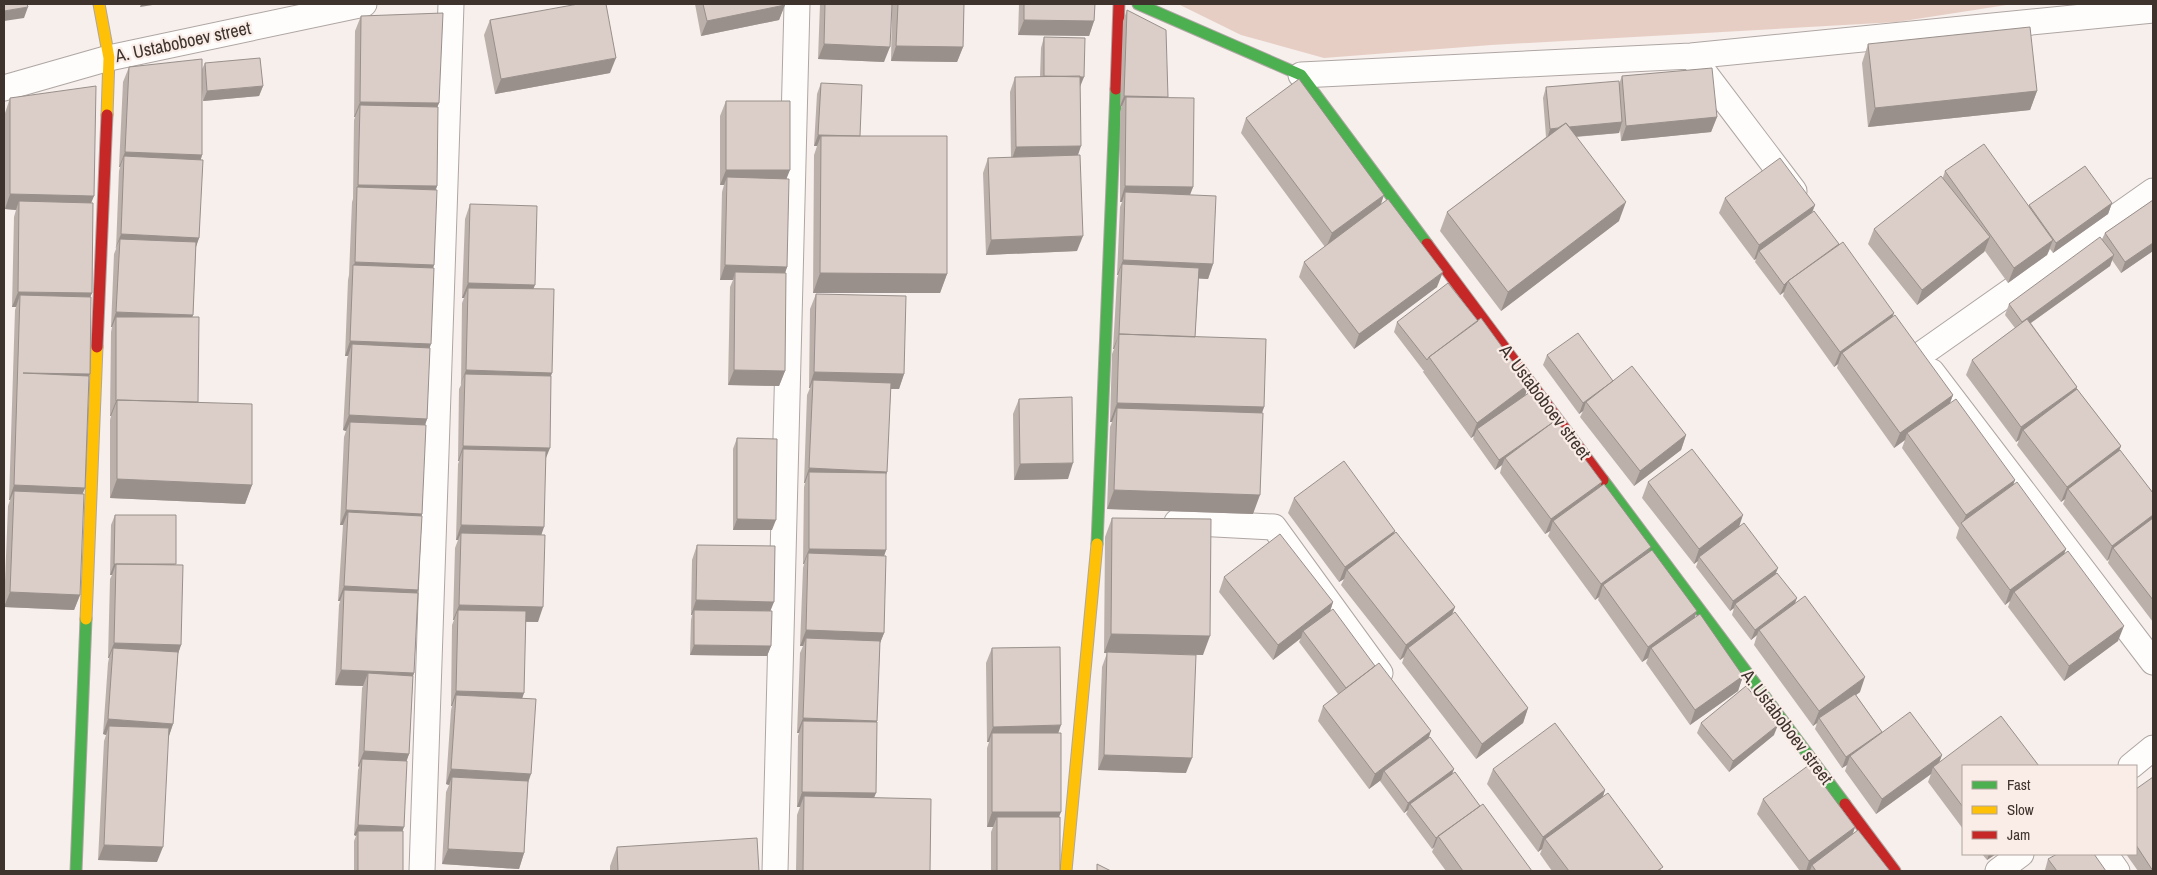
<svg xmlns="http://www.w3.org/2000/svg" width="2157" height="875" viewBox="0 0 2157 875" font-family="'Archivo Narrow',sans-serif">
<style>
.green{fill:#e7cec5}
.lines{fill:none;stroke-linecap:round;stroke-linejoin:round}
.street-casing{stroke:#afa6a3;stroke-width:27}
.fast-casing{stroke:#afa6a3;stroke-width:13}
.slow-casing{stroke:#afa6a3;stroke-width:13}
.jam-casing{stroke:#afa6a3;stroke-width:13}
.street{stroke:#fefdfc;stroke-width:25}
.fast{stroke:#4caf50;stroke-width:11}
.slow{stroke:#ffc107;stroke-width:11}
.jam{stroke:#c62828;stroke-width:11}
.wall{fill:#bcb0ab}
.shaded-wall{fill:#99908b}
.building{fill:#dbcdc7;stroke:#99908b}
.labels{text-anchor:middle;stroke-width:4.5;stroke-linejoin:round;paint-order:stroke}
.street-label{font-size:18px;fill:#3f332e;stroke:#faede8}
</style>
<rect width="100%" height="100%" fill="#f6efec"/>
<path class="green" d="M1178 4H2013L1897 22 1491 45 1324 58 1241 35Z"/>
<g class="lines">
<defs>
<path id="street" d="M1694 59 1794 191
M1301 75 1691 56 2153 10
M4 88 109 58 364 4
M1920 355 2153 191
M1932 372 2153 662
M1177 522 1274 527 1380 673
M2131 766 2153 748
M2105 854 2117 871
M422 871 451 4
M775 871 797 4
M1998 871 2021 854"/>
<path id="fast" d="M1138 4 1301 75 1427 244
M1603 480 1845 804
M1097 544 1116 89
M76 871 86 619"/>
<path id="slow" d="M99 4 109 58 107 115
M86 619 97 347
M1066 871 1097 544"/>
<path id="jam" d="M1116 89 1119 4
M1427 244 1603 480
M97 347 107 115
M1845 804 1895 871"/>
</defs>
<use href="#street" class="street-casing"/>
<use href="#fast" class="fast-casing"/>
<use href="#slow" class="slow-casing"/>
<use href="#jam" class="jam-casing"/>
<use href="#street" class="street"/>
<use href="#fast" class="fast"/>
<use href="#slow" class="slow"/>
<use href="#jam" class="jam"/>
</g>
<path class="wall" d="M695 4H785L779 20 701 36Z
M820 4H892L884 62 818 59Z
M892 4H964L963 47 957 62 891 61Z
M1019 4H1095L1094 21 1089 36 1018 35Z
M1127 10 1168 97 1193 187 1190 195 1213 264 1208 279 1199 278 1195 337 1264 407 1262 413 1253 514 1107 509 1110 427 1112 422H1110L1112 354 1114 349H1113L1117 279 1118 275H1117L1120 207 1122 202H1120V112L1122 106H1120L1123 21Z
M361 16 439 103 437 107V186L436 190 434 265 433 268 427 419 425 425 422 516 414 673 413 676 409 754 406 761 402 831 403 871H354V841L356 836 354 835 358 770 359 767 358 766 362 688 363 686 335 685 339 605 340 601H338L343 525H340L344 437 346 431 343 430 347 359 348 356H345L348 280 349 275 352 202 353 199 354 120 355 117H354L355 31Z
M490 20 610 73 495 94 484 35Z
M1044 37 1080 87 1078 155 1077 251 986 255 983 173 988 158H1011L1010 92 1015 77H1040L1041 48Z
M1868 44 2037 91 2030 110 1868 127 1862 63Z
M205 63 263 86 259 96 203 101 202 89V155L201 159 199 238 196 246 193 315 192 317 198 403 252 485 245 504 110 498V420L111 416H110L111 332 112 327H111L114 254 116 249 119 171 120 167H119L123 82 129 67 202 69Z
M1622 76 1717 117 1711 132 1621 141 1620 129 1619 133 1576 137 1619 221 1501 311 1440 231 1447 212 1546 137 1543 98 1546 87 1619 84Z
M821 83 860 136 947 274 940 293H813L814 155 817 146H814L817 94Z
M10 98 91 203 92 293 90 296 89 376 85 488 82 494 80 595 74 610 4 607 8 506 10 500H9L15 310 16 307H12L14 217 16 210 5 209V113Z
M726 101 787 179V267L785 273V371L779 386 728 385 730 287 733 280H720L722 192 724 185H720V116Z
M1246 118 1381 205 1437 287 1354 349 1299 277 1304 262 1325 247 1241 133Z
M1945 171 2029 207V205L2112 203 2108 214 2053 253 2050 249 2047 255 2008 283 1985 251 1984 252 1917 305 1868 244 1874 229 1943 177Z
M1725 198 1815 205 1812 212 1839 244 1894 313 1892 317 1953 395 1950 403 2015 480 2013 485 2066 549 2064 554 2118 641 2064 681 2008 607 2010 601 2005 605 1956 538 1959 528 1902 448 1905 440 1894 448 1837 368 1838 364 1834 367 1783 296 1784 292 1780 295 1755 262 1756 259 1754 260 1719 213Z
M2153 200V251L2121 273 2112 260 2110 266 2031 323 2077 387V389L2121 446 2119 451 2153 493V622L2108 563 2109 559 2107 561 2063 504 2065 499 2061 502 2017 445 2019 440 2016 442 1966 375 1972 360 2015 328 2005 315 2009 304 2102 239 2105 233Z
M470 204 533 289 551 376 541 535 538 622H526L522 698 528 783 524 853 519 869 442 864 446 792 449 785 446 784 451 710 452 706H451L452 625 454 620H453L455 548 458 540H456L458 464 459 461H458L459 389 461 385 462 303 464 298H462L465 219Z
M816 294 904 374 899 389H891L886 473V550L884 556V633L880 643 874 798 930 871H796L797 815 800 807H797L798 736 799 733H797L800 653 803 646H800L803 568 804 564H803L804 487 805 483H804L807 395 810 388H809L810 309Z
M1397 322 1526 395 1552 423 1649 552 1695 618 1743 676 1738 691 1690 725 1646 663 1648 658 1642 662 1598 600 1599 597 1595 600 1548 536 1550 531 1545 534 1500 473 1502 465 1495 470 1473 439 1474 436 1471 438 1423 372 1424 370H1423L1394 332Z
M1547 355 1613 381 1686 435 1681 450 1634 486 1580 417 1583 411 1579 414 1543 365Z
M1019 399 1068 479 1014 480 1013 414Z
M737 438 772 530H733V449Z
M1648 482 1740 526 1776 574 1795 604 1860 692 1856 695 1882 732 1942 755 1939 763 1963 766V829L1928 782 1931 774 1876 814 1845 771 1847 765 1842 768 1815 729 1817 723 1813 726 1754 645 1757 635 1751 640 1732 615 1734 608 1730 611 1696 567 1698 561 1694 564 1642 498Z
M1294 498 1394 533 1455 607 1452 614 1528 708 1523 723 1476 759 1402 663 1404 657 1400 660 1341 585 1344 579 1339 582 1288 513Z
M115 515 175 565 181 645 178 653 173 724 168 738 157 862 98 860 104 741 106 735 103 734 108 663 109 658H108L110 579 112 575H110L111 525Z
M1112 518 1203 655 1173 654 1186 773 1098 770 1102 667 1107 653H1104L1105 537Z
M697 545 771 611V646L767 656 690 655 691 620 692 615H691L692 560Z
M1224 577 1333 602 1330 612 1428 738 1454 769 1452 774 1480 806 1532 871H1446L1432 852 1434 847 1432 849 1406 814 1408 810 1404 813 1380 781 1381 780 1369 789 1318 721 1323 706 1338 694 1299 642 1301 638 1273 660 1219 592Z
M992 648 1058 733 1059 817 1060 871H991V832L993 827H987V748L989 742H987L986 663Z
M1701 723 1774 735 1729 772 1697 733Z
M1493 769 1605 790 1603 796 1662 871H1552L1540 854 1542 849 1538 852 1487 784Z
M2136 789 2153 871H2138L2126 854H2136Z
M1763 799 1855 827 1853 833 1816 871H1800L1757 814Z
M617 847 759 871H610V866Z
M1982 854H1996L1987 860Z
M2048 859 2106 871H2046L2045 870Z"/>
<path class="shaded-wall" d="M141 4H159L140 7Z
M785 5 779 20 701 36 707 21Z
M28 7 24 18 4 21V11Z
M1024 20 1094 21 1089 36 1018 35Z
M824 44 890 47 884 62 818 59Z
M896 46 963 47 957 62 891 61Z
M616 58 610 73 495 94 501 79Z
M1044 76 1084 77 1080 87H1040Z
M263 86 259 96 203 101 207 91Z
M2037 91 2030 110 1868 127 1875 108Z
M1124 96 1168 97H1126L1122 106H1120Z
M360 102 439 103 433 118 360 105 355 117H354Z
M1717 117 1711 132 1621 141 1626 126Z
M1622 122 1619 133 1547 139 1550 129Z
M818 135 860 137 821 136 817 146H814Z
M1081 146 1076 161 1011 162 1016 147Z
M125 152 202 155 197 171 124 156 120 167H119Z
M726 170H790L784 185 727 177 724 185H720Z
M358 185 437 186 431 201 357 188Z
M1125 186 1193 187 1187 202 1125 192 1122 202H1120Z
M10 194 94 196 88 211 19 201 16 210 5 209Z
M1384 195 1379 210 1326 248 1332 233Z
M1626 202 1619 221 1501 311 1508 292Z
M2112 203 2108 214 2053 253 2056 243Z
M1815 205 1809 220 1759 251 1756 259 1754 260 1759 245Z
M121 234 199 238 194 253 120 239 115 249Z
M1083 236 1077 251 986 255 991 240Z
M1990 237 1984 252 1917 305 1922 290Z
M2053 240 2047 255 2008 283 2014 268Z
M2153 243V251L2121 273 2125 262Z
M2114 255 2110 266 2018 332 2022 322Z
M1123 260 1213 264 1208 279 1122 275V264L1118 275H1117Z
M355 262 434 265 429 280 353 267Z
M725 265 787 267 782 282 735 272 733 280H720Z
M1443 272 1437 287 1354 349 1359 334Z
M820 273 947 274 940 293H813Z
M1788 282 1784 292 1780 295 1784 285Z
M468 283 535 285 529 300 468 288 464 298H462Z
M18 292 92 293 86 308 20 295 16 307H12Z
M116 312 193 315 188 330 116 317 112 327H111Z
M1894 313 1888 328 1842 353 1838 364 1834 367 1840 352Z
M1119 334 1114 349H1113Z
M350 341 431 344 426 359 352 344 348 356H345Z
M466 370 552 373 547 388 465 374 460 385Z
M734 370 785 371 779 386 728 385Z
M814 372 904 374 899 389 813 388V380L810 388H809Z
M23 373 90 374 84 389Z
M1613 381 1586 402 1583 411 1579 414 1583 403Z
M1529 384 1524 399 1477 429 1474 436 1471 438 1477 423Z
M2077 387 2072 402 2023 430 2019 440 2016 442 2021 427Z
M1953 395 1947 410 1907 433 1905 440 1894 448 1900 433Z
M116 401H117L111 416H110Z
M1117 403 1264 407 1257 426 1117 408 1112 422H1110Z
M349 415 427 419 422 434 350 422 346 431 343 430Z
M1552 423 1505 458 1502 465 1495 470 1499 460Z
M1686 435 1681 450 1634 486 1640 471Z
M463 446 550 448 544 463 463 449 459 461H458Z
M2121 446 2115 461 2068 489 2065 499 2061 502 2067 487Z
M1073 463 1068 479 1014 480 1020 464Z
M809 468 887 472 882 487 809 472 805 483H804Z
M117 479 252 485 245 504 110 498Z
M2015 480 2009 495 1962 524 1966 515Z
M1602 482 1596 497 1553 521 1550 531 1545 534 1551 519Z
M14 485 85 488 79 503 14 491 10 500H9Z
M1114 490 1260 495 1253 514 1107 509Z
M346 510 422 514 417 529 348 512 343 525H340Z
M1743 515 1738 530 1699 557 1698 561 1694 564 1699 549Z
M2153 515V525L2113 548 2109 559 2107 561 2112 546Z
M737 519 776 520 772 530H733Z
M461 525 544 527 539 542 461 533 458 540H456Z
M1395 531 1390 546 1347 570 1344 579 1339 582 1345 567Z
M1651 547 1645 562 1603 585 1599 597 1595 600 1601 584Z
M809 549 886 550 881 565 808 553 804 564H803Z
M2066 549 2060 564 2014 592 2010 601 2005 605 2010 590Z
M114 564H116L112 575H110Z
M1778 568 1774 578 1735 604 1734 608 1730 611 1733 601Z
M344 586 418 590 413 605 344 590 340 601H338Z
M10 592 80 595 74 610 4 607Z
M1797 598 1793 609 1759 630 1757 635 1751 640 1755 630Z
M696 600 774 602 768 617 694 610 692 615H691Z
M1333 602 1328 617 1303 631 1301 638 1273 660 1278 645Z
M459 605 543 607 538 622 458 620V610L454 620H453Z
M1455 607 1449 622 1408 648 1404 657 1400 660 1406 645Z
M1697 611 1692 626 1651 648 1648 658 1642 662 1648 647Z
M2124 626 2118 641 2064 681 2069 666Z
M806 630 884 633 878 648 806 638 803 646H800Z
M1111 634 1210 636 1203 655 1104 653Z
M114 643 181 645 176 660 113 648 109 658H108Z
M694 645 771 646 767 656 690 655Z
M341 670 414 673 409 688 368 673 363 686 335 685Z
M1743 676 1738 691 1690 725 1695 710Z
M1865 677 1860 692 1821 721 1819 718 1817 723 1813 726 1819 711Z
M456 691 524 693 519 708 456 695 452 706H451Z
M1528 708 1523 723 1476 759 1482 744Z
M803 718 877 721 872 736 803 721 799 733H797Z
M108 719 173 724 168 739 109 726 106 735 103 734Z
M1061 725 1056 740 992 733 989 742H987L993 727Z
M1778 725 1774 735 1729 772 1733 761Z
M1431 731 1426 746 1384 771 1381 780 1369 789 1375 774Z
M1882 732 1850 756 1847 765 1842 768 1846 757Z
M364 751 409 754 404 769 362 759 359 767 358 766Z
M1104 755 1192 758 1186 773 1098 770Z
M1942 755 1936 770 1933 767 1931 774 1876 814 1882 799Z
M451 769 531 774 526 789 452 777 449 785 446 784Z
M1454 769 1450 779 1410 804 1408 810 1404 813 1408 803Z
M1605 790 1600 805 1545 839 1542 849 1538 852 1543 837Z
M802 792 876 793 870 808 804 796 800 807H797Z
M992 812H1061L1055 827 997 817 993 827H987Z
M358 825 404 827 400 838 358 831 356 836 354 835Z
M1855 827 1850 842 1812 865 1810 871H1806L1809 861Z
M1438 837 1434 847 1432 849 1436 838Z
M104 845 163 847 157 862 98 860Z
M448 849 524 853 519 869 442 864Z
M1989 854H1996L1987 860Z"/>
<path class="building" d="M4 4H27L28 7 4 11Z
M578 4H606L616 58 501 79 490 20Z
M703 4H785V5L707 21Z
M825 4H892L890 47 824 44Z
M898 4H964L963 47 896 46Z
M1024 4H1095L1094 21 1024 20Z
M1127 10 1166 30 1168 97 1124 96Z
M443 13 439 103 360 102 361 16Z
M2030 27 2037 91 1875 108 1868 44Z
M1044 37 1085 38 1084 77 1044 76Z
M260 58 263 86 207 91 205 63Z
M202 59V155L125 152 129 67Z
M1712 68 1717 117 1626 126 1622 76Z
M1080 76 1081 146 1016 147 1015 77Z
M1299 79 1384 195 1332 233 1246 118Z
M1619 81 1622 122 1569 127 1566 123 1558 128 1550 129 1546 87Z
M821 83 862 85 860 136 818 135Z
M96 86 94 196 10 194V98Z
M1126 97 1194 98 1193 187 1125 186Z
M726 101H790V170H726Z
M360 105 438 107 437 186 358 185Z
M1566 123 1626 202 1508 292 1447 212Z
M821 136H947V274L820 273Z
M1984 144 2053 240 2014 268 1945 171Z
M1080 155 1083 236 991 240 988 158Z
M124 156 203 160 199 238 121 234Z
M1780 158 1815 205 1759 245 1725 198Z
M2085 166 2112 203 2056 243 2029 205Z
M1941 176 1990 237 1922 290 1874 229Z
M727 177 789 179 787 267 725 265Z
M357 187 437 190 434 265 355 262Z
M1125 192 1216 196 1213 264 1123 260Z
M1388 199 1443 272 1359 334 1304 262Z
M2153 200V243L2125 262 2105 233Z
M19 201 93 203 92 293 18 292Z
M470 204 537 206 535 285 468 283Z
M1814 211 1839 244 1788 281 1784 285 1759 251Z
M2100 237 2114 255 2022 322 2009 304Z
M120 239 196 242 193 315 116 312Z
M1843 242 1894 313 1840 352 1788 281Z
M1122 264 1199 268 1195 337 1119 334Z
M353 265 434 268 431 344 350 341Z
M735 272 786 273 785 371 734 370Z
M1448 283 1478 321 1429 357 1427 360 1397 322Z
M468 288 554 289 552 373 466 370Z
M816 294 906 296 904 374 814 372Z
M20 295 91 297 90 374 23 373 89 376 85 488 14 485Z
M1895 315 1953 395 1900 433 1842 353Z
M116 317H199L198 402 117 400V401H116Z
M1481 318 1529 384 1477 423 1429 357Z
M2027 319 2077 387 2021 427 1972 360Z
M1578 333 1613 381 1583 403 1547 355Z
M1119 334 1266 339 1264 407 1117 403Z
M352 344 430 348 427 419 349 415Z
M1632 366 1686 435 1640 471 1586 402Z
M465 374 551 376 550 448 463 446Z
M813 380 891 383 887 472 809 468Z
M2077 389 2121 446 2067 487 2023 430Z
M1530 392 1552 423 1499 460 1477 429Z
M1072 397 1073 463 1020 464 1019 399Z
M1956 399 2015 480 1966 515 1907 433Z
M117 400 252 404V485L117 479Z
M1117 408 1263 413 1260 495 1114 490Z
M1556 420 1602 482 1551 519 1505 458Z
M350 422 426 425 422 514 346 510Z
M737 438 777 439 776 520 737 519Z
M463 449 546 451 544 527 461 525Z
M1692 449 1743 515 1699 549 1648 482Z
M2120 450 2153 493V515L2112 546 2068 489Z
M1344 461 1395 531 1345 567 1294 498Z
M809 472 886 473V550L809 549Z
M2017 482 2066 549 2010 590 1961 523Z
M1604 484 1651 547 1601 584 1553 521Z
M14 491 84 494 80 595 10 592Z
M348 512 422 516 418 590 344 586Z
M115 515H176V564H114Z
M1112 518 1211 519 1210 636 1111 634Z
M2153 518V600L2113 548Z
M1744 523 1778 568 1733 601 1699 557Z
M1396 532 1455 607 1406 645 1347 570Z
M461 533 545 535 543 607 459 605Z
M1280 534 1333 602 1278 645 1224 577Z
M697 545 775 546 774 602 696 600Z
M1652 550 1697 611 1648 647 1603 585Z
M2068 551 2124 626 2069 666 2014 592Z
M808 553 886 556 884 633 806 630Z
M116 564 183 565 181 645 114 643Z
M1777 573 1797 598 1755 630 1735 604Z
M344 590 418 593 414 673 341 670Z
M1805 596 1865 677 1819 711 1759 630Z
M1333 609 1375 666 1346 688 1303 631Z
M458 610 526 611 524 693 456 691Z
M694 610 772 611 771 646 694 645Z
M1455 612 1528 708 1482 744 1408 648Z
M1700 614 1743 676 1695 710 1651 648Z
M806 638 880 641 877 721 803 718Z
M1060 647 1061 725 993 727 992 648Z
M113 648 178 652 173 724 108 719Z
M1107 652 1196 655 1192 758 1104 755Z
M1379 663 1431 731 1375 774 1323 706Z
M368 673 413 676 409 754 364 751Z
M1746 686 1778 725 1733 761 1701 723Z
M1855 694 1882 732 1846 757 1819 718Z
M456 695 536 699 531 774 451 769Z
M1910 712 1942 755 1882 799 1850 756Z
M2001 716 2039 766H1963V807L1933 767Z
M803 721 877 722 876 793 802 792Z
M1555 723 1605 790 1543 837 1493 769Z
M109 726 169 728 163 847 104 845Z
M992 733H1061V812H992Z
M1430 737 1454 769 1408 803 1384 771Z
M362 759 407 761 404 827 358 825Z
M1809 765 1855 827 1809 861 1763 799Z
M1455 772 1480 806 1436 838 1410 804Z
M452 777 528 781 524 853 448 849Z
M2153 777V871L2136 845V789Z
M1608 793 1663 867 1657 871H1569L1545 839Z
M804 796 931 799 930 871H803Z
M1483 804 1532 871H1463L1438 836Z
M997 817H1060V871H997Z
M1858 830 1890 871H1816L1812 865Z
M358 831H403V871H358Z
M757 838 759 871H618L617 847Z
M2057 854H2094L2106 871H2057L2048 859Z
M1097 864 1111 871H1097Z"/>
<g class="labels">
<g class="street-label">
<text transform="translate(183 42) rotate(-12)" y="6">A. Ustaboboev street</text>
<text transform="translate(1545 402) rotate(53)" y="6">A. Ustaboboev street</text>
<text transform="translate(1787 727) rotate(53)" y="6">A. Ustaboboev street</text>
</g>
</g>
<rect width="2157" height="875" fill="none" stroke="#3f332e" stroke-width="10"/>
<rect x="1962" y="765" width="175" height="90" fill="#faede8" stroke="#afa39e"/>
<rect x="1972" y="781" width="25" height="8" fill="#4caf50" stroke="#afa39e"/>
<text x="2007" y="790" font-size="15" fill="#3f332e">Fast</text>
<rect x="1972" y="806" width="25" height="8" fill="#ffc107" stroke="#afa39e"/>
<text x="2007" y="815" font-size="15" fill="#3f332e">Slow</text>
<rect x="1972" y="831" width="25" height="8" fill="#c62828" stroke="#afa39e"/>
<text x="2007" y="840" font-size="15" fill="#3f332e">Jam</text>
</svg>
